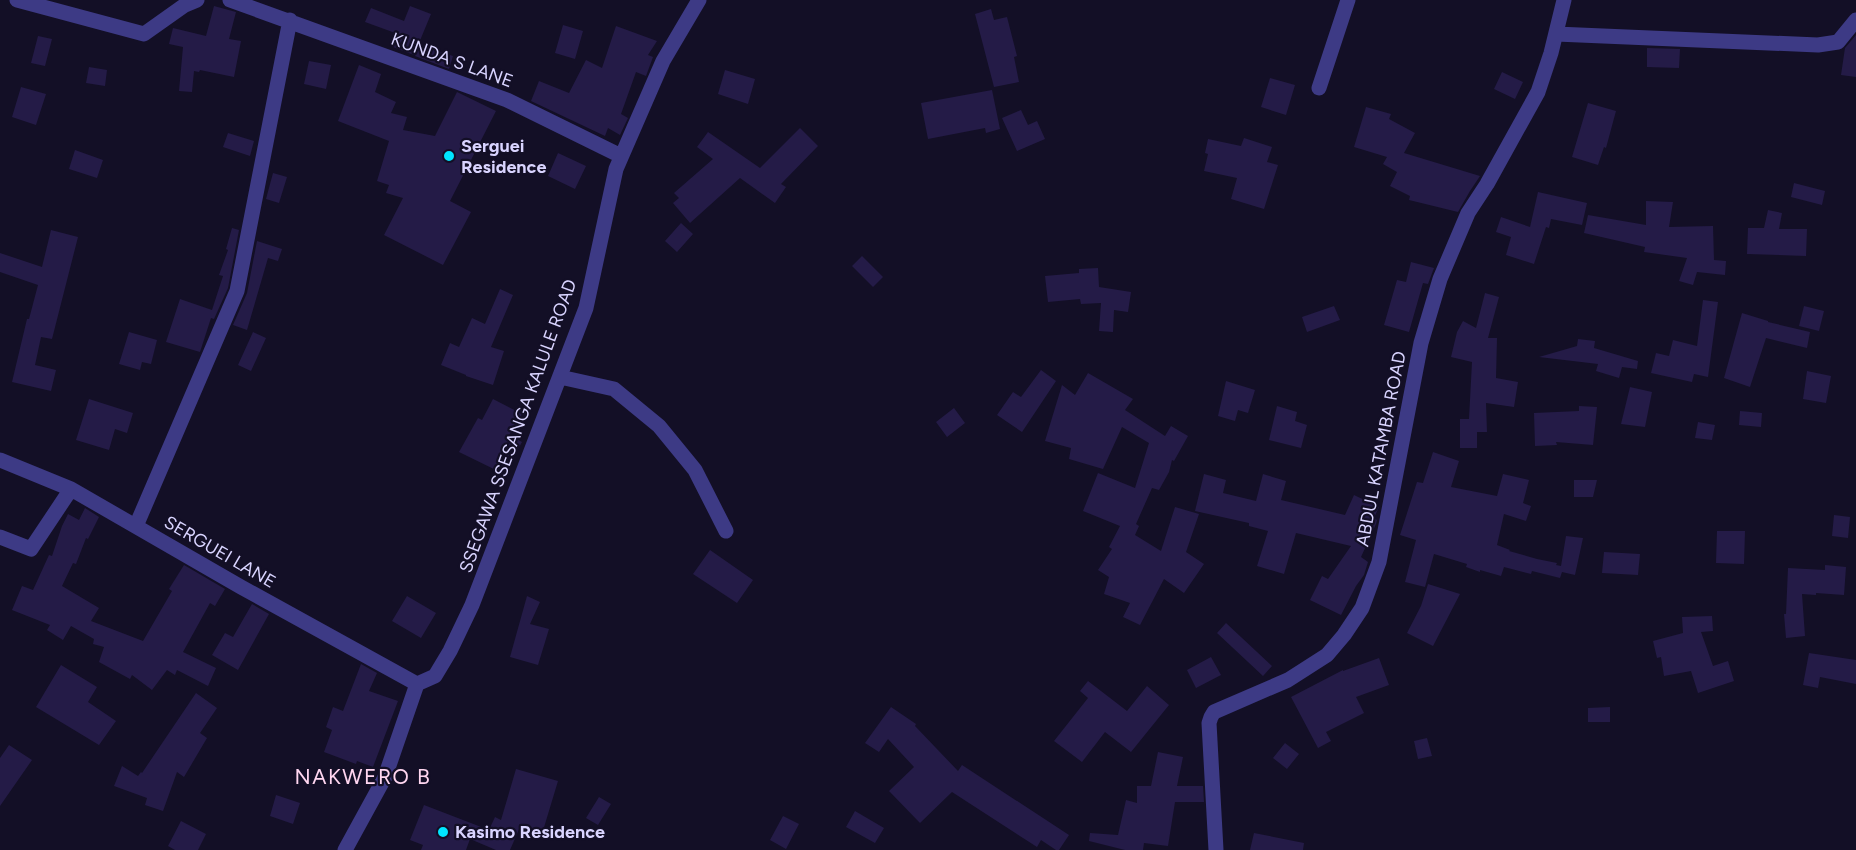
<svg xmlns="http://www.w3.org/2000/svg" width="1856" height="850" viewBox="0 0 1856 850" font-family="Figtree,sans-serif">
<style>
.building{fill:#241b47}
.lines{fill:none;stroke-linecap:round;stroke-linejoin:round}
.minor{stroke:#3d3a85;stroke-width:15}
.poi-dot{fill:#00e5ff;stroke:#130f26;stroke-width:2}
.labels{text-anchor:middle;stroke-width:4.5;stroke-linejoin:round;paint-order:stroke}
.street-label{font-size:18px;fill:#d9d4ff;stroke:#130f26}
.poi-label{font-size:18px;font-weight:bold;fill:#d9d4ff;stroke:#130f26;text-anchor:start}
.quarter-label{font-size:21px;letter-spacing:1.5px;fill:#ffd6f0;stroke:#130f26}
</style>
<rect width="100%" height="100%" fill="#130f26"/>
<path class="building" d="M214 6 236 12 229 39 241 41 234 77 200 70 199 72 194 71 192 92 179 91 183 47 169 44 173 28 206 36Z
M410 6 431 14 414 55 393 47 398 34 365 22 371 8 404 21Z
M991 9 994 20 1007 17 1017 56 1014 57 1019 82 994 87 975 14Z
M563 25 583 31 575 59 555 53Z
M616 26 657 41 648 55 653 57 646 76 636 72 621 114 628 118 620 135 608 128 605 136 531 101 539 81 569 93 586 60 602 68Z
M1856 35V77L1841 75 1845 48Z
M38 36 52 39 45 66 31 63Z
M419 45 453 56 449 69 415 56Z
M1647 48 1680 49 1679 68 1647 67Z
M309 61 331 65 326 89 304 84Z
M359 65 381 74 375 92 396 102 391 113 407 117 403 130 435 136 457 92 496 111 450 201 471 212 443 265 384 235 403 198 386 193 389 185 377 181 389 141 338 121Z
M89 67 107 70 105 86 86 83Z
M725 70 755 79 748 104 718 94Z
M1502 72 1523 82 1515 99 1494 89Z
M1270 78 1295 85 1286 115 1261 107Z
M21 87 46 94 36 125 12 117Z
M992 90 1000 129 986 133 985 128 928 139 921 103Z
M1588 103 1616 111 1606 148 1604 147 1598 165 1572 157Z
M1366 107 1391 114 1389 119 1415 133 1404 153 1480 176 1470 191 1458 212 1409 200 1410 196 1390 186 1397 172 1383 164 1387 157 1354 147Z
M1021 110 1028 125 1037 121 1045 139 1017 151 1002 118Z
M800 128 818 146 781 184 786 187 775 203 740 178 690 223 673 203 679 198 674 193 713 159 697 147 708 132 760 168Z
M228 133 254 141 250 156 223 147Z
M1244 138 1272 147 1267 162 1278 165 1264 209 1231 199 1237 178 1204 171 1208 154 1205 153 1208 139 1241 146Z
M75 150 103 160 97 178 69 169Z
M558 153 586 166 575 189 548 176Z
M273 173 287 177 279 203 266 199Z
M1794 183 1825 191 1822 205 1791 197Z
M1538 192 1587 203 1582 225 1551 219 1549 228 1546 227 1534 264 1506 255 1511 237 1496 232 1501 217 1530 227Z
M1646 201 1673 202 1669 227 1713 226 1714 260 1726 261 1725 275 1697 272 1693 285 1679 281 1687 258 1644 252 1645 247 1584 233 1588 215 1646 225Z
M1768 210 1782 213 1779 229H1807L1806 256 1747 254 1748 228H1764Z
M681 223 693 234 677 252 665 241Z
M232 228 239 230 228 288 214 319 211 318 200 352 166 342 180 299 212 310 223 276 219 275 228 250 226 249Z
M51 230 78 237 52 339 41 337 35 365 56 370 51 391 12 382 27 319H29L38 285 0 272V253L42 267Z
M257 241 282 249 278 261 268 258 247 330 233 325 247 293Z
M862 256 883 277 873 287 852 266Z
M1411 262 1434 268 1428 284 1423 283 1409 332 1384 325 1397 280 1406 282Z
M1098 268 1099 287 1131 292 1128 312 1114 310 1113 332 1099 331 1101 303 1081 304 1080 299 1048 302 1045 276 1079 273V269Z
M500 289 513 295 491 347 504 351 493 385 466 376V375L441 365 450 343 459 347 472 318 485 324Z
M1485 293 1499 297 1488 338H1497L1496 378 1518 382 1514 407 1486 403 1487 432H1477V448H1460V419H1469L1472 362 1451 357 1457 332 1463 321 1476 328Z
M1703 300 1718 302 1708 377 1694 374 1692 382 1651 373 1656 353 1669 356 1673 340 1697 346Z
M1334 306 1340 320 1307 332 1302 317Z
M1804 306 1824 311 1819 331 1799 326Z
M1742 313 1768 321V322L1810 332 1807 348 1766 338 1750 387 1724 378Z
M129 332 157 340 151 364 142 362 140 370 119 364Z
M253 332 266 338 251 371 238 365Z
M1578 339 1595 341 1594 348 1638 361 1637 369 1622 367 1619 378 1596 371 1598 364 1539 357 1577 346Z
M1041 370 1056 381 1022 432 997 415 1013 392 1021 397Z
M1807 371 1831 376 1826 403 1803 399Z
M1088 373 1133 399 1125 410 1165 436 1171 426 1188 436 1174 461 1172 460 1169 472 1159 490 1152 488 1136 524 1139 526 1135 535 1161 551 1175 507 1199 514 1186 552 1204 564 1184 593 1164 579 1140 625 1123 617 1130 603 1104 594 1109 577 1098 570 1112 549 1109 547 1120 526 1083 511 1098 473 1135 488 1149 443 1122 427 1103 469 1069 459 1071 448 1045 441 1062 385 1075 395Z
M1226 381 1255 390 1248 413 1238 410 1235 421 1218 416Z
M1630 387 1652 392 1645 427 1621 424Z
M89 399 133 413 127 433 115 429 109 450 76 440Z
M493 399 522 414 509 435 522 442 504 474 459 452 478 418 482 420Z
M1277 406 1297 412 1295 421 1307 425 1301 448 1269 440Z
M1579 406 1597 407 1593 445 1556 442 1557 445 1535 446 1534 413 1579 411Z
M954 408 965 423 947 437 936 422Z
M1740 411 1762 413 1761 427 1739 425Z
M1698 422 1715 425 1712 440 1695 438Z
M1433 452 1459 461 1451 487 1497 496 1503 474 1529 480 1523 503 1531 506 1526 521 1504 514 1497 545 1510 550 1509 551 1537 559 1557 563 1556 565 1561 566 1566 536 1583 538 1575 575 1562 572 1560 578 1532 571 1531 574 1504 567 1501 576 1480 570V572L1466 567 1467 564 1434 554 1425 587 1405 582 1416 540 1400 535 1417 482 1423 483Z
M1204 474 1226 480 1223 493 1256 501 1263 474 1286 481 1281 500 1345 515 1354 495 1379 507 1374 518 1377 520 1376 524 1361 557 1368 562 1364 575 1356 586 1341 615 1310 600 1322 576 1328 579 1351 546 1296 533 1284 574 1257 566 1268 531 1249 526V523L1195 511Z
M1574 480H1597L1593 497H1574Z
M85 508 99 517 88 539 86 538 76 564 73 563 62 586 99 608 91 621 143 641 172 591 169 589 184 565 225 589 215 606 210 603 183 652 216 668 208 686 177 670 175 675 167 670 152 690 132 675 130 679 99 662 104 647 93 644 94 639 71 626 63 640 47 630 50 625 12 610 22 586 33 590 49 555 52 556 62 526 68 514 79 520Z
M1834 515 1850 517 1848 538 1832 536Z
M1717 531H1745L1744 564 1716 563Z
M710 550 753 580 737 603 693 574Z
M1604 552 1640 554 1638 575 1602 573Z
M1825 565 1846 567 1844 595 1816 593V595L1802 594 1805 636 1786 638 1784 614H1786L1788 568 1825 570Z
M1428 584 1460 594 1433 646 1407 633 1421 606Z
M407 596 436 613 421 638 392 621Z
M527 596 540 602 530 624 549 629 538 665 510 657Z
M252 604 269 614 238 670 212 655 225 633 233 637Z
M1712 616 1713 631 1701 632 1713 666 1728 661 1734 681 1698 693 1691 671 1664 676 1661 657 1657 658 1653 641 1683 633 1682 617Z
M1226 623 1272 666 1263 676 1217 633Z
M1809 653 1856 660V684L1820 677 1818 688 1803 685Z
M1211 657 1221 675 1196 688 1187 670Z
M1379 658 1389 685 1356 697 1364 713 1326 732 1331 741 1318 748 1291 697 1343 670V671Z
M361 664 377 673 369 691 398 701 373 767 357 761 356 764 324 752 332 730 326 727 333 707 343 711Z
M61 665 97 687 88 702 116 721 99 745 36 707Z
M1088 681 1127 711 1147 686 1169 705 1131 752 1105 732 1082 762 1054 741 1088 698 1080 691Z
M196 693 217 708 200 733 207 738 184 777 177 772 163 811 145 805 147 798 114 786 122 766 138 776 141 772 142 773Z
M891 707 916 724 915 726 958 771 962 765 1069 835 1059 850H1056L1041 840 1037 847 952 792 920 823 889 791 914 767 888 739 879 752 865 743Z
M1610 707V722H1588V708Z
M1427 738 1432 756 1418 759 1414 741Z
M1285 743 1299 754 1287 769 1273 758Z
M9 745 32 760 0 806V758Z
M1158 752 1183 757 1177 786H1203L1204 802H1175L1168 846 1144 843 1143 850H1125L1089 841 1090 833 1118 835 1126 800 1137 803V786H1151Z
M516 769 558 781 542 834 520 827 510 850H496L470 839 466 850H421L423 845 410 840 424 805 489 830 495 817 501 820Z
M276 795 300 803 293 824 270 816Z
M599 797 611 804 598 825 586 818Z
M855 811 884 828 875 843 846 827Z
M783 816 799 824 786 849 770 840Z
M181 821 206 834 198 850H175L168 846Z
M1254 833 1304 843 1303 850H1250Z"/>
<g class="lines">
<path class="minor" d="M17 0 144 34 185 5 197 0
M230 0 507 100 621 156
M1556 34 1818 45 1838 42 1856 20
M1319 88 1348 0
M560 377 614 389 659 426 695 470 726 531
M0 460 71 489 241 587 417 684
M136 526 237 291 290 20
M0 537 31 549 71 489
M345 850 385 777 417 684 435 676 450 651 472 605 586 308 616 169 663 61 699 0
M1216 850 1209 723 1211 717 1214 712 1288 680 1327 655 1344 635 1362 608 1379 562 1421 343 1440 279 1468 213 1487 184 1538 92 1551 53 1564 0"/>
</g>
<g class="poi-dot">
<circle cx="449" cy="156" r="6"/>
<circle cx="443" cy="832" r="6"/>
</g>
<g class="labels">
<g class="street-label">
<text transform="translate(452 60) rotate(20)" y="6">KUNDA S LANE</text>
<text transform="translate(518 426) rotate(-70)" y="6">SSEGAWA SSESANGA KALULE ROAD</text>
<text transform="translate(1381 449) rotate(-79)" y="6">ABDUL KATAMBA ROAD</text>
<text transform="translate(220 552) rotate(30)" y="6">SERGUEI LANE</text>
</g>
<g class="poi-label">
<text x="461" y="152">Serguei<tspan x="461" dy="21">Residence</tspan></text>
<text x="455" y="838">Kasimo Residence</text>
</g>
<g class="quarter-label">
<text x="363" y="784">NAKWERO B</text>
</g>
</g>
</svg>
